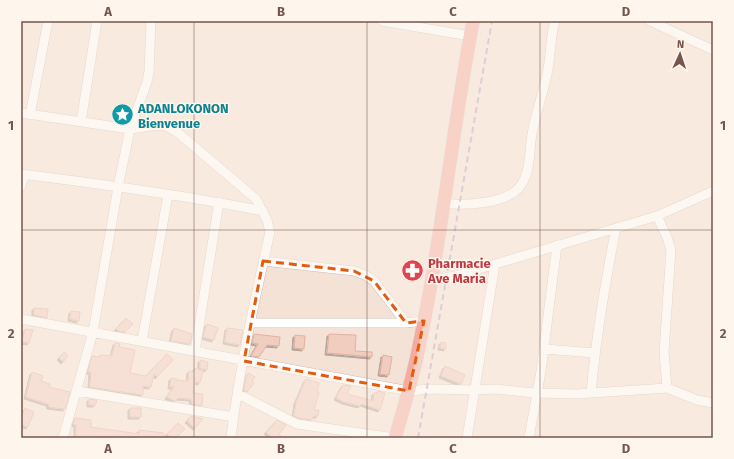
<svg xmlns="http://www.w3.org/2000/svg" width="734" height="459" viewBox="0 0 734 459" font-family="'Fira Sans',sans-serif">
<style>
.residential{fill:#f3e2d5}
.building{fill:#f0cdbf;stroke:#e3b1a0;filter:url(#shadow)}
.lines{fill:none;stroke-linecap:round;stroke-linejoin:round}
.minor-casing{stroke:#cfbab0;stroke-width:10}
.highway-casing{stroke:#d8cfcd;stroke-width:14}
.minor{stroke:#fff;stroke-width:9}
.highway{stroke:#f4ac9f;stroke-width:13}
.rail{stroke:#b3a5c5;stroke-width:2;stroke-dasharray:6 4;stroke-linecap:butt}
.marked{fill:none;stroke:#e8590c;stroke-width:3;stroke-dasharray:8 5;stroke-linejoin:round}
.grid{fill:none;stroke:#75554c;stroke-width:1;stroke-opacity:0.55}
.labels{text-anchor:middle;stroke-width:3;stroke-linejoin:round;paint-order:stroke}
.culture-label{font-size:13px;font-weight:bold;fill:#0d838f;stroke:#fef5ed;text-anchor:start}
.health-label{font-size:13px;font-weight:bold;fill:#be3a42;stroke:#fef5ed;text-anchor:start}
.neatline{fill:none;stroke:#75554c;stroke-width:1.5}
.grid-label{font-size:13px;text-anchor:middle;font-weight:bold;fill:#75554c}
</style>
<defs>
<filter id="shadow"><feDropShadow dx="-2" dy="2" stdDeviation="0" flood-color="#0004"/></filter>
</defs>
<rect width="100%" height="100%" fill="#fcf1e7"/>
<path class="residential" d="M21 21H713V438H21Z"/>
<path class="building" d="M34 308 48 309 47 318 34 315Z
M71 311 80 312 79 321 70 319Z
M126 318 133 324 125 332 119 331 116 329Z
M207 324 218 328 214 340 203 337Z
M174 328 192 334 190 344 171 341Z
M227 328 243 330 240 345 225 342Z
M25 329 33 330 29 343 22 342Z
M254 334 280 337 279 346 267 345 259 357 251 356 258 344 252 343Z
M329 334 356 335 355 351 372 352V357L327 353Z
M295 335 305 336 304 349 294 348Z
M441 342 446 343V349L440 348Z
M115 343 120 344 119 347 135 350 130 373 146 376 167 354 173 360 157 377 154 374 151 387 143 386V395L90 387 91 372H88L92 356 100 357V355L112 356Z
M64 352 68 356 63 362 59 358Z
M383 355 392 357 389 375 380 374Z
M200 360 208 362 207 370 200 368Z
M445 366 465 375 461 384 441 376Z
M195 368 203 371 200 383 195 382 193 393 203 394 202 406 192 404 191 399 178 398 175 401 167 397 174 387H170L171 378 177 379 176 380 188 381 189 371 194 372Z
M32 372 43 376 41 381 50 384 49 387 70 392 65 409 49 407 48 404 26 397Z
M248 373 255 377 252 381 254 383 247 392 244 390 246 377Z
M306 379 319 383 317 391 319 392 314 410H319L318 416H313L312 420 299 418 294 416 296 402Z
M343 385 351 386 347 394 373 401 374 393H377L378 391 385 393 380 410 362 404 360 406 344 402 336 398Z
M89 399 96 400 97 401 95 405H89Z
M25 408 34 412 28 427 21 425V418Z
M130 408H141V417H130Z
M191 416 203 419 195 428 187 421Z
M75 418 91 420V427L139 434V430L164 433V438H76V425L73 424Z
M277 420 286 425 279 434 283 438H272L266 432Z
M178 423 185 429 176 438H172L167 434Z"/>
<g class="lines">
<defs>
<path id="minor" d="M382 21 470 36
M650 21 713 50
M21 113 130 129 158 125 166 126 177 132 256 199 267 220 270 232C255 299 239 370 231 438
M30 115 48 21
M81 122 97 21
M21 174C102 184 183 195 263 211
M21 186 24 175
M444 203C464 206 509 204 521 185 531 171 529 150 532 134 536 112 544 91 548 69 551 53 550 37 555 21
M657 216 667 237 671 250 664 352 667 388
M263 261 354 271 365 275 374 281 406 323
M431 281 455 276 657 216 713 191
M21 319 409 391 430 389 475 390 497 389 534 393 577 394 667 388 697 400 713 403
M251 323H406L424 321
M142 341 168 195
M544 349 595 353
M195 351 219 202
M77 391 234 417
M591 393C596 338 605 283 616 228
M238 394 297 424 395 438
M63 438 93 332 118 187 130 129 147 82 149 72 151 21
M467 438 495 264
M529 438 541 371 557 245"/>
<path id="highway" d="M395 438C403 411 411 384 417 356 441 245 452 132 473 21"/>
</defs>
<use href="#minor" class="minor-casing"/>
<use href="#highway" class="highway-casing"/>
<use href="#minor" class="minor"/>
<use href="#highway" class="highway"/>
<path class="rail" d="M418 438 492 21"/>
</g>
<path d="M0 0H734V459H0ZM263 261 354 271 374 281 406 323 424 321 409 391 244 361Z" fill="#fcf1e7" fill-opacity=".55" fill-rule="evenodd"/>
<path class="marked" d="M263 261 354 271 374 281 406 323 424 321 409 391 244 361Z"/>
<path class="grid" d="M194 21V438M367 21V438M540 21V438M21 230H713"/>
<defs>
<symbol id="sight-disc" viewBox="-11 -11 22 22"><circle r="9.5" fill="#0f9aa8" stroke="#fef5ed"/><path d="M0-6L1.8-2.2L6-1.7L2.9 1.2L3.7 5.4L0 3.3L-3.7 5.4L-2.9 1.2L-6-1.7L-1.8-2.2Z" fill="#fff"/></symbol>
<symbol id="pharmacy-disc" viewBox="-11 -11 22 22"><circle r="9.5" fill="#e0444e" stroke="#fef5ed"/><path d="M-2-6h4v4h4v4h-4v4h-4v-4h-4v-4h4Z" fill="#fff"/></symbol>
</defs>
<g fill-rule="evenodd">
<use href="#sight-disc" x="110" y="102" width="25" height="25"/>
<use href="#pharmacy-disc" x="400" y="258" width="25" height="25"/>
</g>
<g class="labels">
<g class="culture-label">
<text x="138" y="113">ADANLOKONON<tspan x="138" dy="15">Bienvenue</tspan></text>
</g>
<g class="health-label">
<text x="428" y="268">Pharmacie<tspan x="428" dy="15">Ave Maria</tspan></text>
</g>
</g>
<rect width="734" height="459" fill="none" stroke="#fef5ed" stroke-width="44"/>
<g transform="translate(680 54) rotate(3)" stroke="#fef5ed" stroke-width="3" paint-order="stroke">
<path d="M0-3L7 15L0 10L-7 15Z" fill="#75554c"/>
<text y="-6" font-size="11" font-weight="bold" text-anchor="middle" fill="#75554c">N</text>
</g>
<rect x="22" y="22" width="690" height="415" class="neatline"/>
<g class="grid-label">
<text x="108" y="16">A</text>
<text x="281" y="16">B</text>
<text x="453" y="16">C</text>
<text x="626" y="16">D</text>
<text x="11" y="130">1</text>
<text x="723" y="130">1</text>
<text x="11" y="338">2</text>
<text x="723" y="338">2</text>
<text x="108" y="453">A</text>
<text x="281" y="453">B</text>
<text x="453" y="453">C</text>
<text x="626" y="453">D</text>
</g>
</svg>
